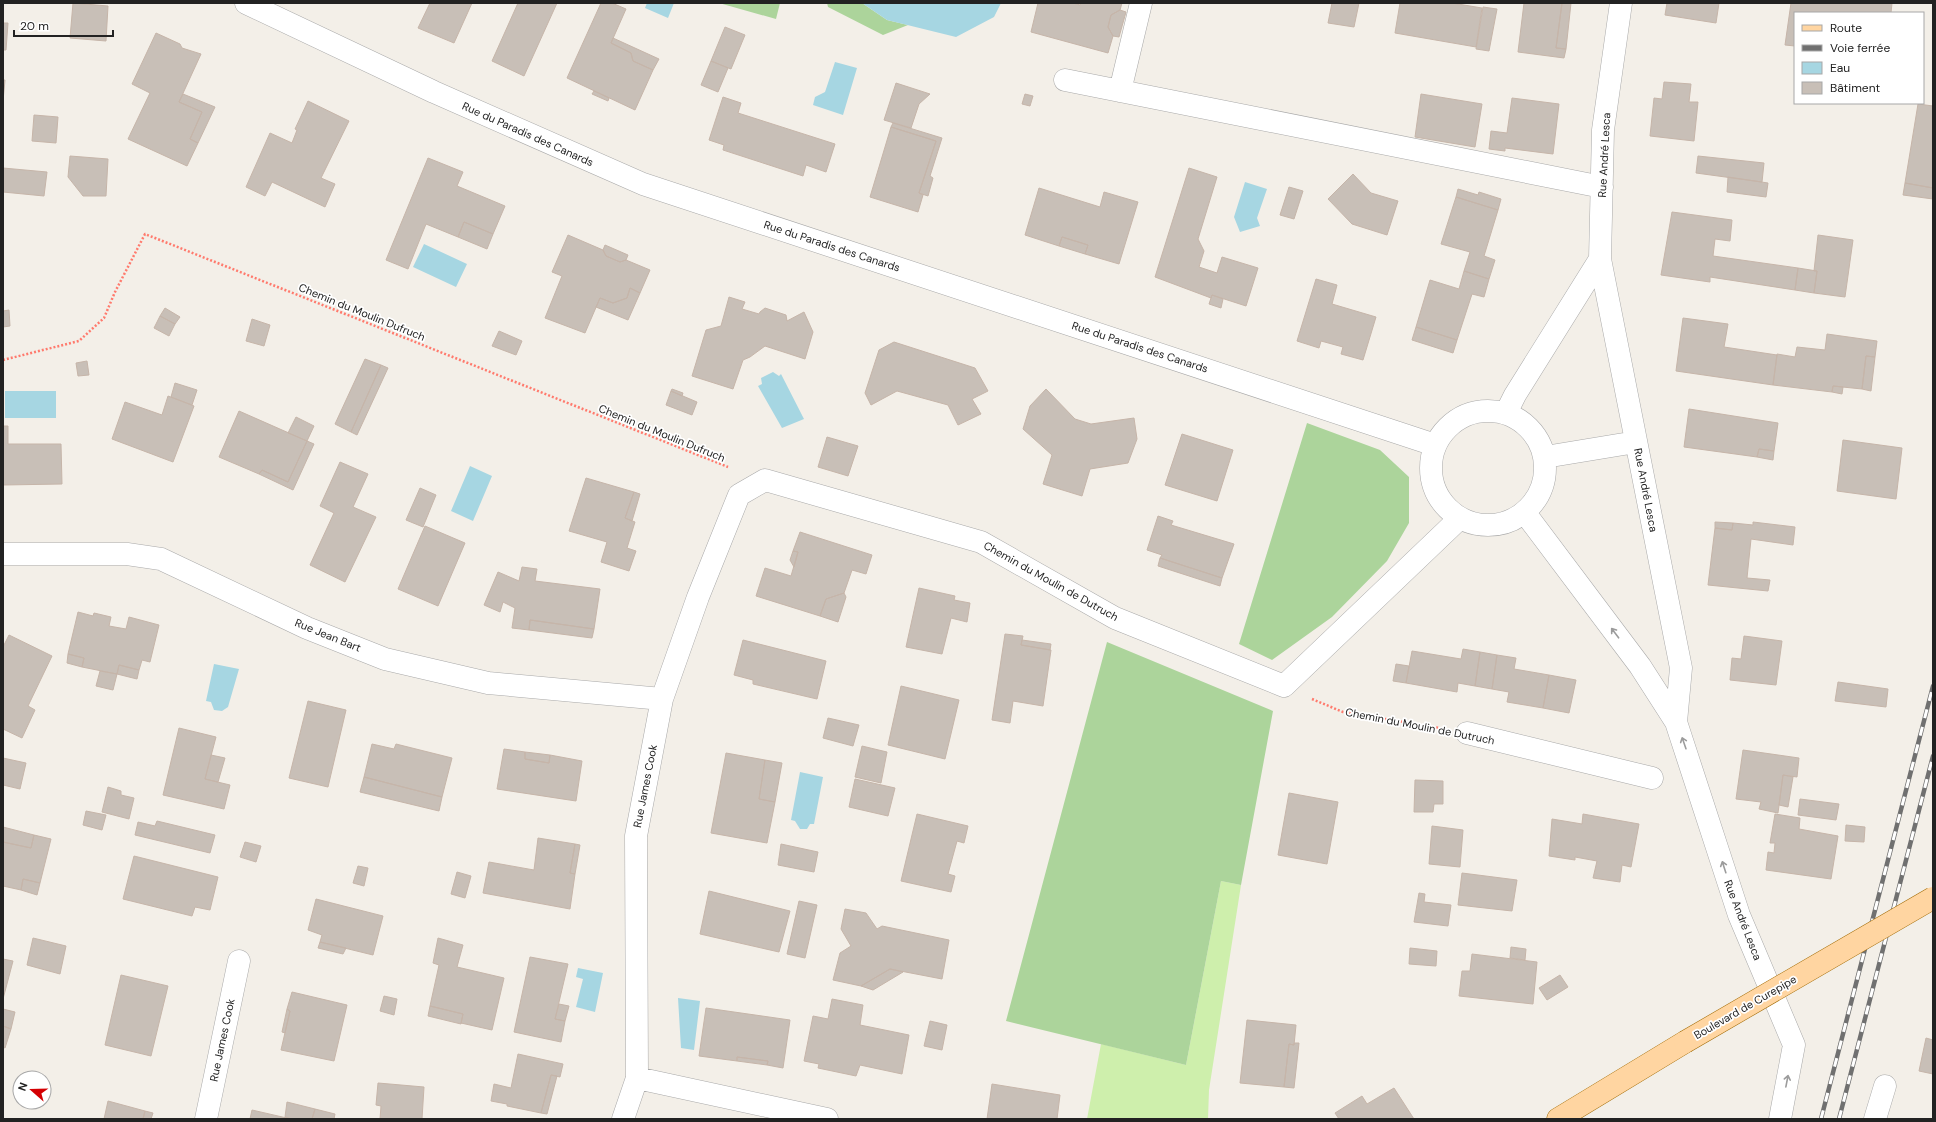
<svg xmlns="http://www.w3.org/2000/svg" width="1936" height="1122" viewBox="0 0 1936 1122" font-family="'DM Sans',sans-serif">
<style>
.grass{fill:#ceefac}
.forest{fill:#acd49b}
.water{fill:#a6d6e2}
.building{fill:#c8bfb7;stroke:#c6b5a9}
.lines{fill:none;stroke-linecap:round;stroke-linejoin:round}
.minor-casing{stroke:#a9a9a9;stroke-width:23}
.major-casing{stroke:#a06900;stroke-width:23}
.path{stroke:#ff7a6d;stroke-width:2.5;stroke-dasharray:2 2;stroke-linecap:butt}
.minor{stroke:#fff;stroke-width:22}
.major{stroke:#ffd5a1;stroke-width:22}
.rail-casing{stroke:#707070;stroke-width:4.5}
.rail{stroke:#fff;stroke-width:3;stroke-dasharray:9;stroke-linecap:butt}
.major-bridge-casing{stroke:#a06900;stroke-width:23;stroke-linecap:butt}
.major-bridge{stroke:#ffd5a1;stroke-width:22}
.oneway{stroke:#9c9c9c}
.labels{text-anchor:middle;stroke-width:3.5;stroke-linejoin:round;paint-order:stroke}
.street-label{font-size:11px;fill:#222;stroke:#fff}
</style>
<rect width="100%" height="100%" fill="#f3efe8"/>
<path class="grass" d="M1221 881 1241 885 1209 1090 1208 1119H1087L1101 1044 1186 1065Z"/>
<path class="forest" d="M719 3H780L776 19Z
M827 3H862L887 20 908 25 883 35 828 7Z
M1307 423 1380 450 1409 477V523L1387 561 1332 617 1272 660 1239 644Z
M1107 642 1273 711 1241 885 1221 881 1186 1065 1006 1021Z"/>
<path class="water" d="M647 3H674L668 18 645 8Z
M862 3H1001L994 17 956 37 887 20Z
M835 62 857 68 843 115 813 105 815 97 825 92Z
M1245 182 1267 189 1257 218 1260 226 1240 232 1234 217Z
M424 244 467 264 456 287 413 267Z
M773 372 779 376 781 374 804 419 782 428 758 386 762 384 761 378Z
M5 391H56V418H5Z
M470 466 492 476 473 521 451 511Z
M214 664 239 669 228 707 222 711 214 710 211 702 206 701Z
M800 772 823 777 814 824H810L807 829H800L795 821 791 820Z
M578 968 603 973 595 1012 576 1007 583 979 576 977Z
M678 998 700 1001 694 1050 681 1048Z"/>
<path class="building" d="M73 3 108 6 106 41 70 38Z
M430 3H472L454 43 418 28Z
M518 3H557L524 76 492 61Z
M601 3H612L626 9 611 43 631 53 633 61 653 70 635 110 567 78Z
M1038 3H1073L1080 5 1081 3H1122L1120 10 1111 15 1108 27 1113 36 1108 53 1031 32Z
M1332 3H1359L1354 27 1328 23Z
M1400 3H1452L1482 8 1476 47 1395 33Z
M1524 3H1562L1556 48 1566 49 1564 58 1518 52Z
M1562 3H1571L1566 49 1556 48Z
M1667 3H1719L1716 23 1665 15Z
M1791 3H1892L1891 13H1795V46L1785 45Z
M1483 7 1497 9 1489 51 1476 49Z
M1120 10 1126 12 1119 37 1113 36 1108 27 1111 15Z
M3 23H8L6 50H3Z
M725 27 745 35 731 69 711 61Z
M156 33 180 44 182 48 201 54 179 102 202 112 190 139 198 143 187 166 128 139 150 93 132 84Z
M613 38 659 59 653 70 633 61 631 53 611 43Z
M711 61 728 68 718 92 701 85Z
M3 80H5L3 101Z
M1664 82 1691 84 1689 102H1698L1694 141 1650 136 1654 98 1662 99Z
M896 83 930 94 919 104 911 128 884 120Z
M594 91 609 98 608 101 592 94Z
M183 94 215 107 198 143 190 139 202 112 179 102Z
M1025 94 1033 96 1030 106 1022 104Z
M1421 94 1482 104 1475 147 1415 137Z
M723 97 741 103 738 113 835 144 826 172 806 165 803 176 723 150 724 145 709 140Z
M1512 98 1559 104 1553 154 1505 148V151L1489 149 1491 131 1507 133Z
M308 101 349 121 321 178 335 184 325 207 272 182 265 196 246 187 270 133 292 143 297 130 295 129Z
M1918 104 1933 106V188L1905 183Z
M34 115 58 117 56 143 32 141Z
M893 123 942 138 930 176 933 178 928 196 919 193 936 141 891 127Z
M891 127 936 141 919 193 923 195 918 212 870 197Z
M70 156 108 159 106 196H83L68 177Z
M1698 156 1764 163 1762 182 1696 173Z
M428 158 463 172 457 186 505 206 493 234 464 222 458 237 426 224 408 269 386 260Z
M3 168 47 172 44 196 3 192Z
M1189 168 1217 177 1198 239 1204 251 1199 267 1217 273 1222 257 1258 268 1246 306 1212 295 1211 298 1155 277Z
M1353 174 1371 193 1398 201 1387 235 1352 224 1328 199Z
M1728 177 1768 183 1766 197 1727 192Z
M1905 183 1933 188V199L1903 195Z
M1289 187 1303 191 1294 219 1280 215Z
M1039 188 1100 207 1104 192 1138 202 1119 264 1085 254 1088 245 1062 237 1059 246 1025 235Z
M1458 189 1478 195 1479 192 1501 199 1498 210 1456 197Z
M1456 197 1498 210 1484 256 1495 260 1489 279 1464 271 1470 252 1441 244Z
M1672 212 1732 220 1730 241 1715 239 1713 256 1798 268 1795 290 1710 277V282L1661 275Z
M464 222 493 234 487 249 458 237Z
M568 235 603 250 606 256 620 262 626 260 650 270 640 293 630 288 627 298 613 303 600 298 585 333 545 318 562 276 552 272Z
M1818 235 1853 240 1845 297 1814 293 1817 271H1814Z
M1062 237 1088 245 1085 254 1059 246Z
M605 245 628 255 626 260 620 262 606 256 603 250Z
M1798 268 1817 271 1814 293 1795 290Z
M1464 271 1489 279 1484 297 1472 294 1457 340 1416 327 1430 280 1459 289Z
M1316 279 1337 285 1332 304 1376 317 1363 360 1341 354 1343 347 1321 341 1319 348 1297 341Z
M630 288 640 293 628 320 596 307 600 298 613 303 627 298Z
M1212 295 1223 299 1221 308 1209 304Z
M729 297 745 302 742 309 759 314 760 312 765 308 786 315 787 321 804 312 813 332 805 359 765 346 750 357 743 360 733 389 692 376 706 330 721 326Z
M165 308 180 317 175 324 160 316Z
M9 310 10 326 3 327V311Z
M160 316 175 324 169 336 154 328Z
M1683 318 1728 324 1724 347 1777 355 1773 385 1676 371Z
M252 319 270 325 264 346 246 341Z
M1416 327 1457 340 1453 353 1412 340Z
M499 331 522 341 516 355 492 346Z
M1827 334 1877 341 1875 357 1866 356 1862 389 1833 386 1832 392 1773 385 1777 354 1795 357 1797 347 1825 350Z
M894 342 975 368 988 391 972 399 981 414 958 425 948 405 897 391 871 405 865 393 879 350Z
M1866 356 1875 357 1871 391 1862 389Z
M365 359 381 365 351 432 335 424Z
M87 361 89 375 78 376 76 363Z
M381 365 388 368 357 435 351 432Z
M175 383 197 390 192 405 171 397Z
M1833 386 1843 387 1842 394 1832 392Z
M672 389 683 393 682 396 671 391Z
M1046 389 1075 419 1091 424 1134 418 1137 439 1128 463 1090 469 1082 496 1043 484 1052 455 1023 429 1030 406Z
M671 391 697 402 692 415 666 405Z
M168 396 194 406 173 462 112 439 125 402 162 415Z
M1689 409 1778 423 1774 451 1759 449 1757 457 1684 447Z
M239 411 307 441 288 482 262 470 259 474 219 457Z
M296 417 314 426 307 441 288 433Z
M3 426H8V444H61L62 484 3 485Z
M1182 434 1233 450 1217 501 1165 485Z
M827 437 858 446 848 476 818 467Z
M1843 440 1902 448 1896 499 1837 491Z
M307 441 314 444 293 490 259 474 262 470 288 482Z
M1759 449 1774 451 1773 460 1757 457Z
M340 462 368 474 353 507 376 517 345 582 310 565 334 513 320 506Z
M586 478 634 492 625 518 635 522 627 548 636 551 629 571 601 562 607 542 569 531Z
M420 488 436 495 423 527 406 520Z
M634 492 640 494 632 521 625 518Z
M1158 516 1173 521 1171 525 1234 544 1222 578 1160 558 1162 555 1147 550Z
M1715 522 1733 523 1732 530 1715 528Z
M1753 522 1795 527 1793 545 1751 539 1747 578 1770 580 1768 591 1708 585 1715 528 1732 530 1733 523 1753 525Z
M425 526 465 543 438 606 398 589Z
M800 532 872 555 866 574 852 570 844 593 826 599 820 616 756 596 765 568 791 576 798 552 793 551Z
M793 551 798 552 794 567 790 560Z
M1160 558 1222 578 1220 586 1158 566Z
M522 567 537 569 535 581 600 589 594 629 530 620 529 630 512 628 515 608 503 602 500 612 484 605 498 572 519 581Z
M919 588 955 596 954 600 970 603 967 622 951 618 942 654 906 647Z
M844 593 846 597 838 622 820 616 826 599Z
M78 612 93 616 94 613 111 617 109 626 126 629 129 617 159 625 150 662 142 660 139 670 119 665 117 674 82 667 84 658 68 654Z
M530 620 594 629 592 638 529 630Z
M1005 634 1023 636 1021 645 1051 650 1043 706 1013 701 1010 723 992 720Z
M9 635 52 656 28 706 35 710 22 738 3 729V647Z
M1744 636 1782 641 1776 685 1730 680 1732 658 1741 659Z
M743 640 826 661 817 699 753 684V680L734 675Z
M1022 640 1051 644 1050 650 1021 645Z
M1463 649 1480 652 1475 686 1458 683 1457 692 1406 683 1412 651 1461 659Z
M1480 652 1497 655 1492 689 1475 686Z
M68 654 84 658 82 667 67 663Z
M1497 655 1516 658 1514 669 1549 675 1543 708 1507 702 1509 692 1492 689Z
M1396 664 1409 666 1406 683 1393 681Z
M119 665 139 670 137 679 117 674Z
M100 671 117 674 113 690 96 686Z
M1549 675 1576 680 1569 713 1543 708Z
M1838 682 1888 689 1886 707 1835 701Z
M901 686 959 700 945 759 888 745Z
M308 701 346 710 328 787 289 778Z
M828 718 859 725 853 746 823 738Z
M179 728 216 737 205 779 230 785 224 809 163 795Z
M372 744 394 749 396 744 452 758 442 797 364 777Z
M862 746 887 752 881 783 855 777Z
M504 749 525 752V759L549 763 550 755 582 761 576 801 497 789Z
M1743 750 1799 758 1797 777 1783 775 1778 813 1759 809 1761 802 1736 799Z
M525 752 550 755 549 763 525 759Z
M726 753 765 760 759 799 775 802 767 843 711 833Z
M211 755 225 758 218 782 205 779Z
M3 758 26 763 20 789 3 785Z
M765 760 782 763 775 802 759 799Z
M1783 775 1793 777 1788 807 1779 805Z
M364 777 442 797 439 811 360 792Z
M855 779 895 788 888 816 849 807Z
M1415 780 1443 781V804H1434L1433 812H1414Z
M108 787 121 791V795L134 798 129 819 102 812Z
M1289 793 1338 802 1327 864 1278 855Z
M1800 799 1839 804 1836 820 1798 815Z
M86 811 106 815 102 830 83 825Z
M917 814 968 826 964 843 957 841 948 874 955 876 951 892 901 881Z
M1583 814 1639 824 1631 867 1622 865 1620 882 1593 878 1597 861 1575 857V860L1549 856 1552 819 1582 824Z
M1775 814 1800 818 1799 829 1838 836 1831 879 1766 870 1768 852 1774 853 1775 843H1770Z
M157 821 215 835 210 853 135 835 138 822 155 826Z
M1846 825 1865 827 1864 842 1845 841Z
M1432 826 1463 830 1460 867 1429 864Z
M3 827 34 835 31 848 3 842Z
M34 835 51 839 40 883 23 879 21 890 3 886V842L31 848Z
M538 838 575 844 570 873 575 874 570 909 483 893 489 862 534 870Z
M245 842 261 846 256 862 240 857Z
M575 844 580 845 575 874 570 873Z
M781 844 818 852 814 872 778 865Z
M134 856 218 877 210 910 195 907 192 916 123 899Z
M358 866 368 868 364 886 353 883Z
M457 872 471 876 465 898 451 894Z
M1462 873 1517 880 1512 911 1458 905Z
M23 879 40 883 37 895 21 890Z
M709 891 790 911 779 952 700 934Z
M1419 893 1425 894 1424 902 1451 905 1448 926 1414 922Z
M316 899 383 916 373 955 320 942 322 935 308 930Z
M799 901 817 905 805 958 787 954Z
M845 909 866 913 877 929 882 926 949 940 942 979 890 969 861 986 833 980 840 953 851 946 841 929Z
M33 938 66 946 60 974 27 965Z
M438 938 463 945 457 967 504 978 492 1030 461 1023 463 1014 430 1006 439 965 433 963Z
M320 942 346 948 343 954 318 948Z
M1511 947 1526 949 1525 960 1510 958Z
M1410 948 1437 951 1436 966 1409 964Z
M1472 954 1537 962 1533 1004 1459 996 1462 971H1470Z
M530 957 568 964 555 1019 565 1021 561 1042 514 1032Z
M3 959 13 961 3 999Z
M890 969 903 972 873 990 861 986Z
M121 975 168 986 151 1056 105 1045Z
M1560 975 1568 987 1547 1000 1539 988Z
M292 992 347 1005 334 1061 281 1050 290 1011 287 1009Z
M384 996 397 999 394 1015 380 1011Z
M832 999 863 1005 860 1025 909 1035 902 1074 860 1065 856 1076 818 1068 819 1064 804 1061 813 1016 828 1019Z
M559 1004 569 1006 565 1021 555 1019Z
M430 1006 463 1014 461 1024 428 1016Z
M706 1008 790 1020 783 1068 767 1065 768 1061 737 1057V1061L699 1056Z
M3 1009 15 1012 11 1029 3 1026Z
M287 1009 290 1011 285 1033 282 1032Z
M1247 1020 1296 1025 1294 1045 1289 1044 1284 1087 1240 1083Z
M930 1021 947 1025 942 1050 924 1046Z
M3 1026 11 1029 5 1048 3 1047Z
M1926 1038 1933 1040V1074L1919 1071Z
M1294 1043H1299L1294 1088 1284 1087 1289 1044 1294 1045Z
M518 1054 563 1064 560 1077 551 1075 541 1113 507 1106V1104L491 1101 494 1084 511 1088Z
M737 1057 768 1061 767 1065 737 1061Z
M551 1075 557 1076 547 1114 541 1113Z
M378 1083 424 1087 422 1119H380L381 1106 376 1105Z
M992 1084 1060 1095 1057 1119H987Z
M1394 1088 1414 1119H1339L1335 1113 1362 1096 1367 1104Z
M108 1101 145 1111 143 1119H104Z
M287 1102 315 1109 312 1119H292L285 1117Z
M315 1109 335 1114 334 1119H312Z
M252 1110 291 1119H250Z
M145 1111 153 1113 151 1119H143Z"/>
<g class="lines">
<defs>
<path id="minor" d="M246 3 434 92 643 184 1435 445
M1065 80 1602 187
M1120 91 1141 3
M1600 259 1681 668 1676 722
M1431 468a57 57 0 1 1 114 0a57 57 0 1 1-114 0Z
M1506 413 1515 395 1600 259 1603 130 1621 3
M1545 457 1636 442
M1525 513 1640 666 1676 722 1739 915 1794 1045 1780 1119
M3 554H127L161 559 307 628 385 659 488 683 662 699
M1467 733 1652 778
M637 1078 827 1119
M206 1119 239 961
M623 1119 637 1078 636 836 662 699 698 597 739 495 765 480 981 542 1115 618 1284 686 1460 518
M1875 1119 1885 1086"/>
<path id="major" d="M1558 1119 1685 1042"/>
</defs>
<use href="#minor" class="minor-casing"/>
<use href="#major" class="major-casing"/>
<path class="path" d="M3 360 79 341 104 318 115 292 145 234 728 467
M1312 699 1343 712 1439 728"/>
<use href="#minor" class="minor"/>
<use href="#major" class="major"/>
<defs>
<path id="rail" d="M1821 1119 1933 686
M1839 1119 1933 756"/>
</defs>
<use href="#rail" class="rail-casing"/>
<use href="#rail" class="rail"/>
<defs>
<path id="major-bridge" d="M1685 1042 1933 898"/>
</defs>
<use href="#major-bridge" class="major-bridge-casing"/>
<use href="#major-bridge" class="major-bridge"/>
</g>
<defs><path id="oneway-shaft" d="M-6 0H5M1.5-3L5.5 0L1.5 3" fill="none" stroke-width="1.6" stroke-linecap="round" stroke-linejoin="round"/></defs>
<g class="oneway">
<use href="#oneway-shaft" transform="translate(1615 633) rotate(-127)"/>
<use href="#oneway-shaft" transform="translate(1684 743) rotate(-109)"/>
<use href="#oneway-shaft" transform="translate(1724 867) rotate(-108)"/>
<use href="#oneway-shaft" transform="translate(1787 1081) rotate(-79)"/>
</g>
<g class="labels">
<g class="street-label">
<text transform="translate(528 134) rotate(24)" y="4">Rue du Paradis des Canards</text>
<text transform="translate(1604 155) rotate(-87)" y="4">Rue André Lesca</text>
<text transform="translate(832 246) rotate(18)" y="4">Rue du Paradis des Canards</text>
<text transform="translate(362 312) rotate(22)" y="4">Chemin du Moulin Dufruch</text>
<text transform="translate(1140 347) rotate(18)" y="4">Rue du Paradis des Canards</text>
<text transform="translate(662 433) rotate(22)" y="4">Chemin du Moulin Dufruch</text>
<text transform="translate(1646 490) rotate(79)" y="4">Rue André Lesca</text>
<text transform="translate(1051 581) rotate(29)" y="4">Chemin du Moulin de Dutruch</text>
<text transform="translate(328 635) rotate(22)" y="4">Rue Jean Bart</text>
<text transform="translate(1420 726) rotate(11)" y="4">Chemin du Moulin de Dutruch</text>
<text transform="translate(645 786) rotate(-79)" y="4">Rue James Cook</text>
<text transform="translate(1743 920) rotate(69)" y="4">Rue André Lesca</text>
<text transform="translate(1745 1007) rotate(-30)" y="4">Boulevard de Curepipe</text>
<text transform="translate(222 1040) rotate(-78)" y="4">Rue James Cook</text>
</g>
</g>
<rect width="1936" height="1122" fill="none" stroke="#222222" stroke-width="8"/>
<rect x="1794" y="12" width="130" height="92" fill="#ffffff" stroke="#a7a7a7"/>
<rect x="1802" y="25" width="20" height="6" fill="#ffd5a1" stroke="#a7a7a7"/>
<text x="1830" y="32" font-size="12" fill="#222222">Route</text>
<rect x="1802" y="45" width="20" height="6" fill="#707070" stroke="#a7a7a7"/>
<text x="1830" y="52" font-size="12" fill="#222222">Voie ferrée</text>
<rect x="1802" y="62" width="20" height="12" fill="#a6d6e2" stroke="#a7a7a7"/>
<text x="1830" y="72" font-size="12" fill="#222222">Eau</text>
<rect x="1802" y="82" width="20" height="12" fill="#c8bfb7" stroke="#a7a7a7"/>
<text x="1830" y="92" font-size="12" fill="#222222">Bâtiment</text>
<g transform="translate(32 1090) rotate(290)"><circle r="19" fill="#ffffff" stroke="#a7a7a7"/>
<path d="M0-3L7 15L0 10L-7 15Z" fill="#d40003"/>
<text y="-6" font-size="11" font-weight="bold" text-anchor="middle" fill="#222222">N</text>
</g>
<path d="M14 30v6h99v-6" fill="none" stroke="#222222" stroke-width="2"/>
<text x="20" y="30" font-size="12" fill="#222222" stroke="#ffffff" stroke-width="3" paint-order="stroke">20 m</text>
</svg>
